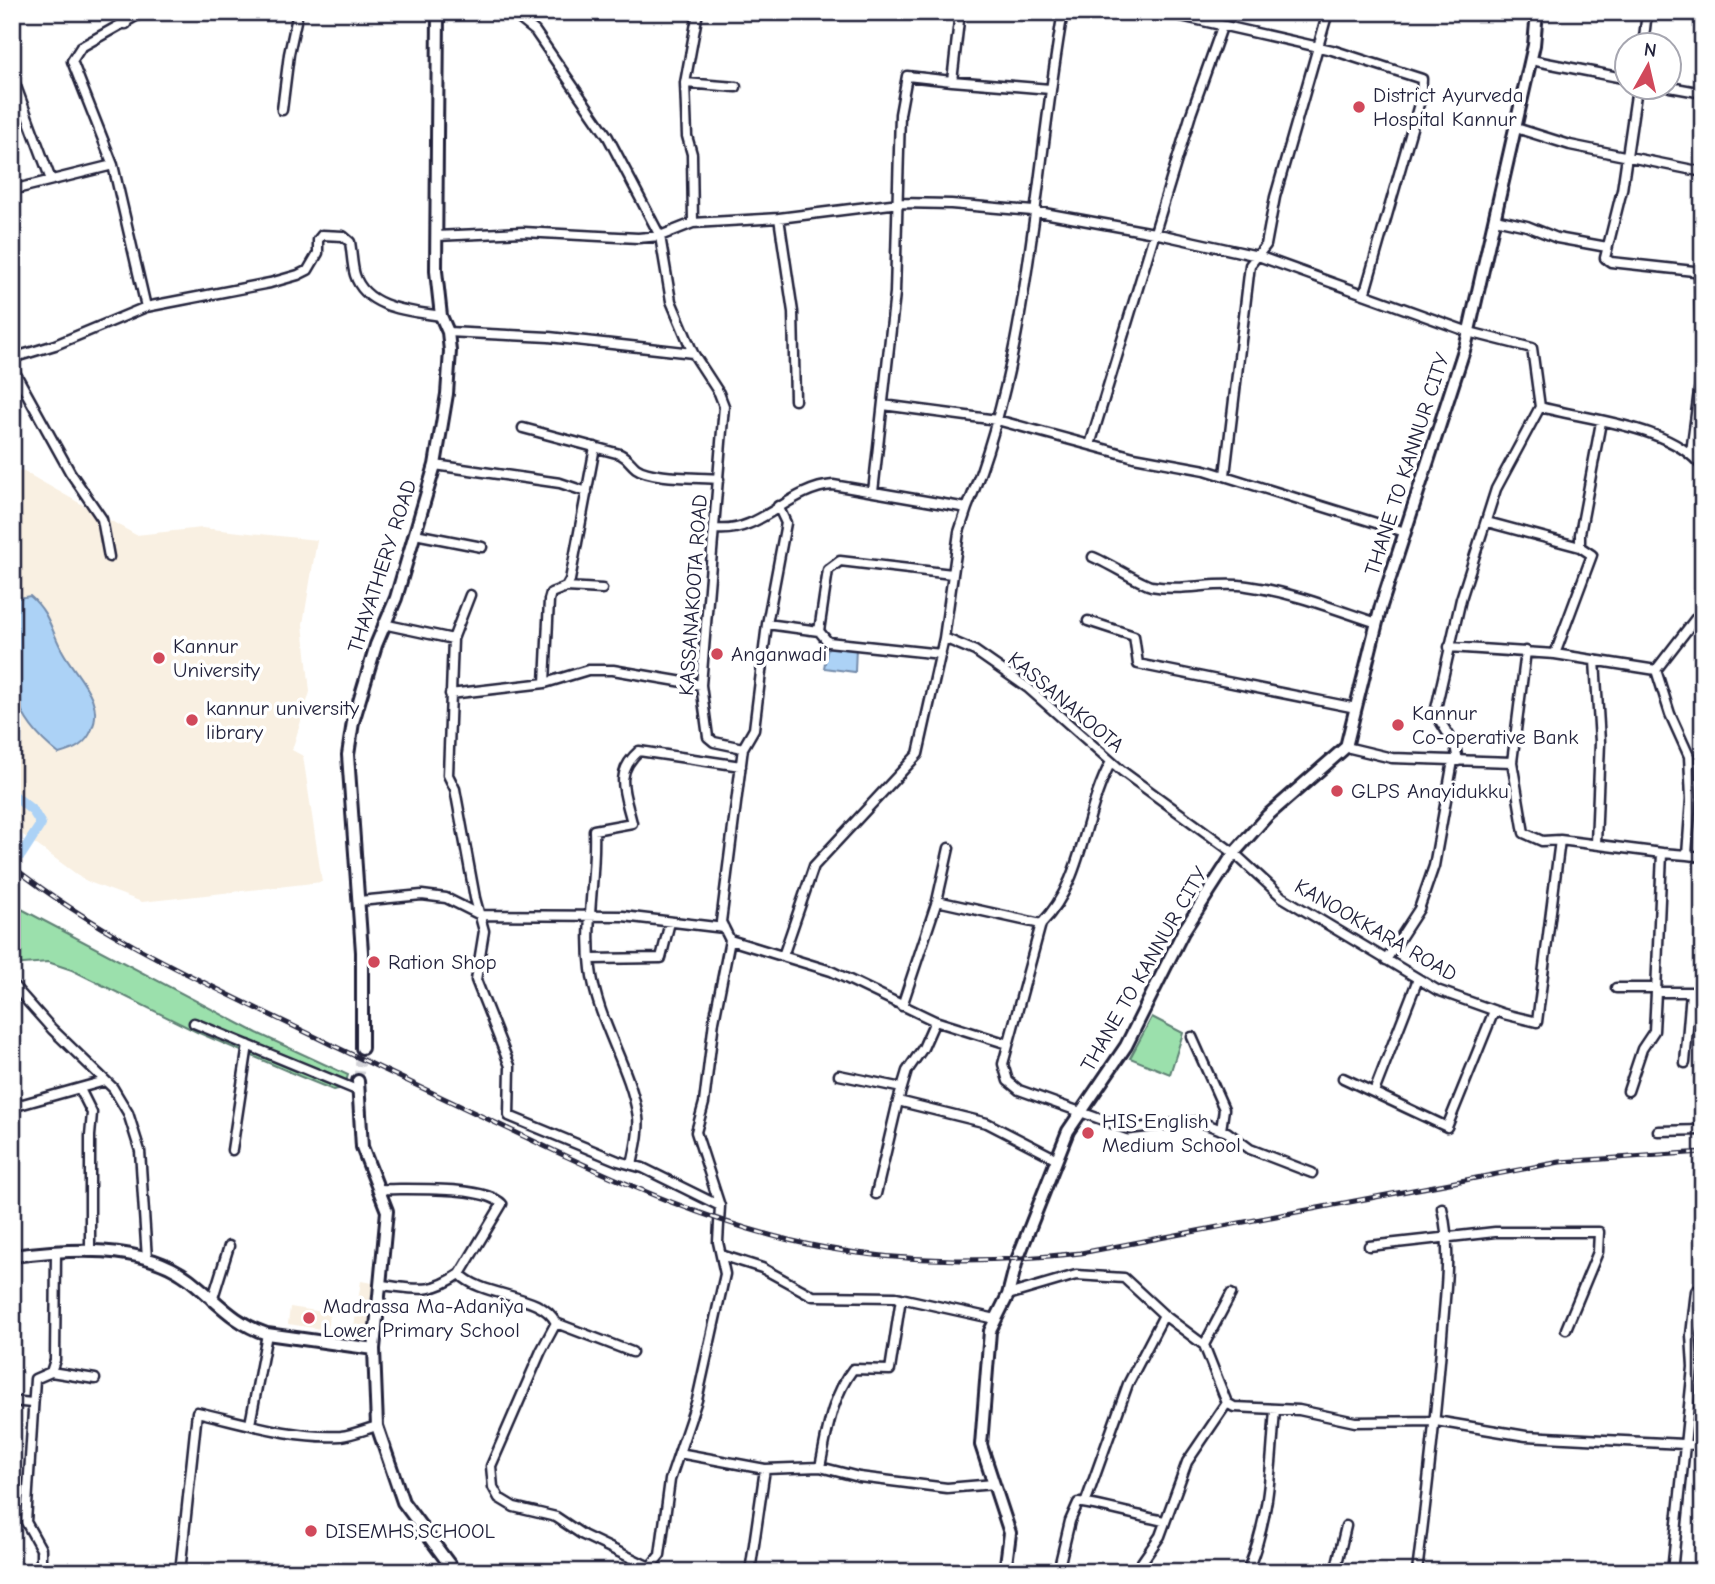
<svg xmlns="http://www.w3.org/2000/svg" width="1715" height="1584" viewBox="0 0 1715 1584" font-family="'Comic Neue',sans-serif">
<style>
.built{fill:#f9f0e2}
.green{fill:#9be0ac;stroke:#5e8174;stroke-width:2}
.water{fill:#acd2f6;stroke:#758cab;stroke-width:2}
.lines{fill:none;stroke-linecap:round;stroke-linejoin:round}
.canal{stroke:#acd2f6;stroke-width:10}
.secondary-tunnel{stroke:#d3d3d8;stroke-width:10;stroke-dasharray:10 5;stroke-linecap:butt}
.street-casing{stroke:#22223b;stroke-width:13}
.secondary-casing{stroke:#22223b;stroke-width:16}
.street{stroke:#fff;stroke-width:8}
.secondary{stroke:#fff;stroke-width:10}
.rail-casing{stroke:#22223b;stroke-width:5}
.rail{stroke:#fff;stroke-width:2.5;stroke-dasharray:8;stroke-linecap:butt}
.poi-dot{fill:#d1495b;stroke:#fff;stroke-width:2.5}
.labels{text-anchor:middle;stroke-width:7;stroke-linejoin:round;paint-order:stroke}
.poi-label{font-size:21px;fill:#22223b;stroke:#fff;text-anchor:start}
.street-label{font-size:21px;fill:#22223b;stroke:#fff}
</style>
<rect width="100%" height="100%" fill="#fff"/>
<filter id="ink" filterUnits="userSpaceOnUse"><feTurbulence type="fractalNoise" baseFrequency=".0143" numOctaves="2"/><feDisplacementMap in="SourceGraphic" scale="14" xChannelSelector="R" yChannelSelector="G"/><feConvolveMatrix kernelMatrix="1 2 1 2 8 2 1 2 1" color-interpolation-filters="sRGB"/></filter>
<g filter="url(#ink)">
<path class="built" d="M21 470 136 535 202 528 317 540 303 624 310 692 292 750 303 756 322 882 142 902 86 881 12 827V477Z
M361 1281 378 1284 371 1330 354 1327Z
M290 1307 330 1313 327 1330 288 1324Z"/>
<path class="green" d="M12 904 257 1033 348 1075 344 1088 333 1090 299 1076 197 1032 72 970 48 962 12 965Z
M1152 1017 1183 1033 1170 1074 1130 1058Z"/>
<path class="water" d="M30 596C50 613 51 631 63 652 76 676 105 700 92 729 86 745 74 750 59 754 0 709 12 666 12 599Z
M828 646 856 647 855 672 824 668Z"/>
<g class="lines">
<path class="canal" d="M12 794 33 811 41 824 21 855"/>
<path class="secondary-tunnel" d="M358 1081 362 1048"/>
<defs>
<path id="street" d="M115 12 126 24
M511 12 535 31 608 137 660 236 671 301 693 353 719 393 724 406 701 685 708 737 714 742 743 748 721 922 730 940 831 971 935 1021 1008 1044
M698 12 685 83 687 136 692 154 693 223 779 218 899 203 951 204 1033 211 1154 233 1258 256 1469 332 1532 348 1540 407C1589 420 1673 426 1703 468
M1163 12 1332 50 1422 79 1421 97 1365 292
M1643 46 1647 12
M1531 60 1628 79
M14 81 51 180
M952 81 1050 89
M685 83 736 87
M1670 87 1703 93
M1637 88 1622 190 1605 258 1611 262 1703 272
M282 110 289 54 298 12
M1516 128 1570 145 1703 172
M113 165 146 307
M12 190 113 165 72 61 81 47 143 12
M779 218 793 312 795 400
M1495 219 1527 226 1557 238 1607 247
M436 236 523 232 638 238 660 236 693 223
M448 332 549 337 693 353
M12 358 55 345 146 307 270 283 298 275 308 270 318 253V240L322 235 343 236 350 242C352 253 352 265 355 275 366 309 411 311 441 316
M12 367 70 472 102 519 109 557
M883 405 997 420 1134 457 1205 470 1405 532
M523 428 620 454C628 458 630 463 636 468 651 479 700 477 719 479
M1090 445 1191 114 1222 27
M1691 452 1702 368 1699 272
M435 465 560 483 587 492
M1225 475 1250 265 1266 245 1275 197 1328 12
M873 492 895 293 900 114 907 76 952 81 960 12
M967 508 959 532 944 638 975 651 1028 688 1122 771 1234 853 1282 897 1437 990 1504 1014 1537 1022 1560 840 1662 853 1656 992H1703
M1487 522 1580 547
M716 529C760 534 789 488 833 485L967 508C1031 355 1034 175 1063 12
M415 534 482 547
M1093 557C1106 562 1142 584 1151 586 1184 592 1214 581 1247 586 1292 592 1334 609 1377 623
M566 587 602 589
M1088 621 1134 636 1138 664 1356 708
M383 624 453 639 448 775 455 789 475 898 484 931 476 980 510 1066 509 1116 618 1161 643 1168 720 1206
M767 624 786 523 778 506
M453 639 470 595
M1449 647 1555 654 1656 670 1703 609
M941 654 828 642 819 631 828 570 840 561 952 574
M1555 654 1592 555 1580 547V534L1601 422
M1595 660 1600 742 1596 844
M1656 670 1670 714 1689 756 1691 799 1687 855 1662 853
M545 683 549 600 551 593 566 587 570 580 595 447
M450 694 545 683 588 670H613L701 685
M1346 747 1392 758 1512 762 1526 651
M743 748 754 729 767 624 819 631
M1458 761 1455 745 1435 713 1461 599 1496 489 1540 407
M1111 762C1083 813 1084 881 1041 924L1003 1064 1008 1081 1019 1090 1128 1129 1198 1121 1227 1132 1250 1149 1312 1173
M1512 762 1524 833 1542 841 1560 840
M1687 855 1703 857
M359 901 422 895 446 898 480 915 623 916 724 928
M937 901 1041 924
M783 956 814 866 918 754 944 638
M590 959 661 958 670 922
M1386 960 1419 909 1434 866 1453 761
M12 984 52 1029 113 1088 128 1113 140 1151 147 1259
M1616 988H1655
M902 1006 937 901 949 848
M935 1021 923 1048 907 1071 898 1101 987 1123 1057 1159
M194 1023 359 1091
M1192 1037 1224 1109 1221 1130
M1685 1063 1691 992
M839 1075 902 1088
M1343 1078 1447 1127 1494 1011
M80 1089 92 1113 90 1136V1252
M1628 1091 1642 1049 1654 1031 1656 992
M1374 1092 1418 979
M12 1107 105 1081
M1658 1131 1703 1130
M232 1150 248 1045
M632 1165C635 1150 640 1132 638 1117 630 1066 597 1021 591 969 585 922 596 877 594 830L632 823C625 793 613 774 639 751L741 766
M378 1189C407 1190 483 1185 502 1204L460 1274C482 1298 543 1293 556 1323L541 1351 491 1466 493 1487 499 1498 514 1507 556 1517 583 1535 650 1567 648 1572
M876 1194 898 1101
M1369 1246 1495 1232H1599L1598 1252 1566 1329
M721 1255 762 1268 813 1296 896 1297 996 1319
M381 1285C418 1289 429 1295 460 1274
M1008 1295 1076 1275 1124 1278 1164 1315 1204 1345 1227 1403 1234 1407 1299 1410 1355 1422 1436 1421 1526 1436 1703 1445
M212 1301 229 1246
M556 1323 632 1352
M1204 1345 1231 1294
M51 1372 55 1360 56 1252
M12 1401 32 1403
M250 1424 267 1334
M679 1453 765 1469 820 1467 859 1477 947 1488 994 1484
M820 1467C827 1433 831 1398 853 1369L890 1370 901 1298
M1086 1501 1128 1384 1164 1315
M650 1567 660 1555 670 1480 697 1400 725 1274 718 1242 720 1206 696 1132 704 1103 714 1021 730 940
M1059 1567 1070 1521 1078 1503C1084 1501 1150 1519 1165 1521
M41 1572V1549L26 1522 35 1379 51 1372 95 1379
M180 1572 197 1412C242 1422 293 1439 341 1436 352 1435 366 1429 377 1426
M440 1572 451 1566
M750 1572 765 1469
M1135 1572 1160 1536 1187 1462 1227 1403
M1258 1572 1249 1567C1270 1516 1271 1463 1275 1409
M1335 1572 1346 1526
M1417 1572C1427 1493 1436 1415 1442 1336 1445 1293 1452 1250 1442 1208
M1672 1572 1693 1367 1691 1335 1696 1291"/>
<path id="secondary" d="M362 1048V952L348 755 353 722 376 645 396 598 435 465 447 394 450 351 448 332 441 316 436 271 438 12
M358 1081 362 1147 387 1211 374 1349 377 1426 403 1502 455 1572
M12 1256C68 1249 142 1243 189 1279 216 1300 233 1323 267 1334L374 1349
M1005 1572 1010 1533 981 1445 990 1331 1008 1295 1017 1260 1068 1131 1126 1046 1183 932 1234 853 1267 816 1346 747 1381 606 1466 344 1534 45 1537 12"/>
</defs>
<use href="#street" class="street-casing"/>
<use href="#secondary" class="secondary-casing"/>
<use href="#street" class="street"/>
<use href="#secondary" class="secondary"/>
<defs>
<path id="rail" d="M12 866C108 942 223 991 332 1045 395 1075 458 1105 521 1135 619 1182 719 1228 826 1248 911 1264 996 1262 1081 1253L1560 1162 1703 1152"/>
</defs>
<use href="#rail" class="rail-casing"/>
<use href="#rail" class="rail"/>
</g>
</g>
<g class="poi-dot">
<circle cx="1359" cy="107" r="7"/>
<circle cx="717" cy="654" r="7"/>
<circle cx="159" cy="658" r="7"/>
<circle cx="192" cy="720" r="7"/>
<circle cx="1398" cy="725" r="7"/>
<circle cx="1337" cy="791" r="7"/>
<circle cx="374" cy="962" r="7"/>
<circle cx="1088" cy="1133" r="7"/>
<circle cx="309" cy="1318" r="7"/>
<circle cx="311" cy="1531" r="7"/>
</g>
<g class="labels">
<g class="poi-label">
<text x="1373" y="102">District Ayurveda<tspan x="1373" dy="24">Hospital Kannur</tspan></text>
<text x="173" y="653">Kannur<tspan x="173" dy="24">University</tspan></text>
<text x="731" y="661">Anganwadi</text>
<text x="206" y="715">kannur university<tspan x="206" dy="24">library</tspan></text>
<text x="1412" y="720">Kannur<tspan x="1412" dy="24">Co-operative Bank</tspan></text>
<text x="1351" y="798">GLPS Anayidukku</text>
<text x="388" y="969">Ration Shop</text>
<text x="1102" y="1128">HIS English<tspan x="1102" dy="24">Medium School</tspan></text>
<text x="323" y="1313">Madrassa Ma-Adaniya<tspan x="323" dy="24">Lower Primary School</tspan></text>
<text x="325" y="1538">DISEMHS,SCHOOL</text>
</g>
<g class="street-label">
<text transform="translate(1407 464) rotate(-72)" y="7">THANE TO KANNUR CITY</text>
<text transform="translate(382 566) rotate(-72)" y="7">THAYATHERY ROAD</text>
<text transform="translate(693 595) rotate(-86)" y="7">KASSANAKOOTA ROAD</text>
<text transform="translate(1066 702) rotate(40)" y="7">KASSANAKOOTA</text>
<text transform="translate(1376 930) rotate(30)" y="7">KANOOKKARA ROAD</text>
<text transform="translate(1144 969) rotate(-60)" y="7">THANE TO KANNUR CITY</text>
</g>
</g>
<rect width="1715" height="1584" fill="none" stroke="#fff" stroke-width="42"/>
<rect x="21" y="21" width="1673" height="1542" fill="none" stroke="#22223b" stroke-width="2.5" filter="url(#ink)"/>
<g transform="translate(1648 66) rotate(8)"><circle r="33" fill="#ffffff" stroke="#a7a7b1" stroke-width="2"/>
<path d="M0-5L12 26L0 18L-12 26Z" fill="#d1495b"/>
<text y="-10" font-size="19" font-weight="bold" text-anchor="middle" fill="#22223b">N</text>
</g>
</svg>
